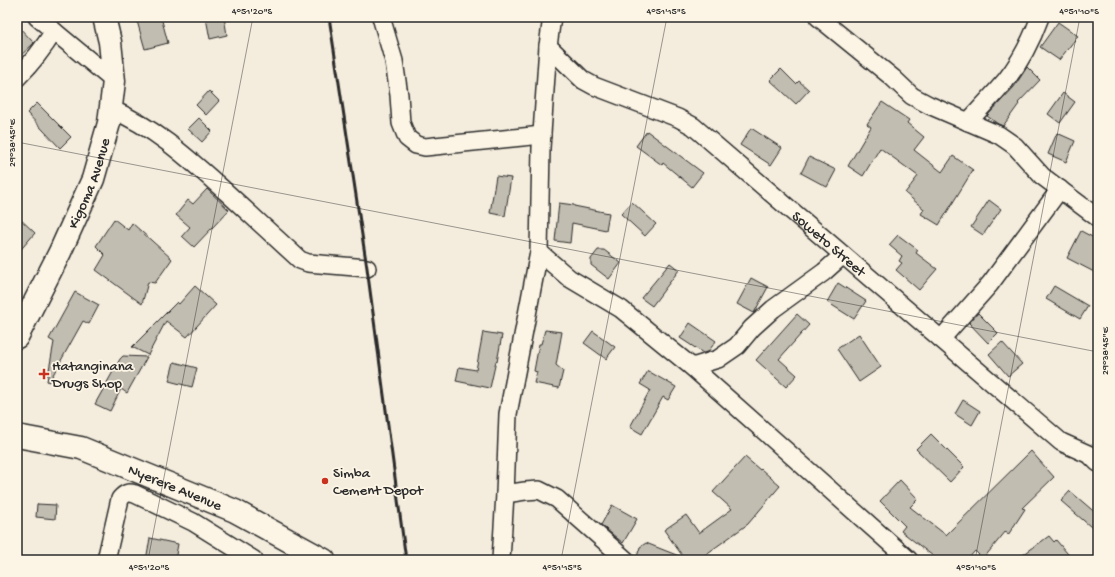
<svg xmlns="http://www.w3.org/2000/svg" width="1115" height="577" viewBox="0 0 1115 577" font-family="'Gochi Hand',sans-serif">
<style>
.building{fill:#c2bdb1;stroke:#2b2b2b}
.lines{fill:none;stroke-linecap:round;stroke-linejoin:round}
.minor-casing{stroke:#2b2b2b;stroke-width:20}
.primary-casing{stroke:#2b2b2b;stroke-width:25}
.minor{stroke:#fcf5e5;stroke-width:17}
.primary{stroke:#fcf5e5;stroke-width:22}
.rail{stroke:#2b2b2b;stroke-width:3}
.ticks{fill:none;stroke:#2b2b2b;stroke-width:1;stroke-opacity:0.45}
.poi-dot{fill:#c8321e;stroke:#fcf5e5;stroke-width:1.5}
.labels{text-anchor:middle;stroke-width:3.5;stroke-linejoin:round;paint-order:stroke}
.street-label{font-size:15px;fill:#2b2b2b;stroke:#fcf5e5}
.poi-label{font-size:15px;fill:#2b2b2b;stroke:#fcf5e5;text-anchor:start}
.neatline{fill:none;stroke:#2b2b2b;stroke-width:1.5}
.ticks-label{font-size:10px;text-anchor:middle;fill:#2b2b2b}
</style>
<rect width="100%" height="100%" fill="#f4edde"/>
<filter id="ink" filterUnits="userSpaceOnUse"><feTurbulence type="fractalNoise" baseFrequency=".025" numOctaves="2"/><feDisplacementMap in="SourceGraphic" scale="8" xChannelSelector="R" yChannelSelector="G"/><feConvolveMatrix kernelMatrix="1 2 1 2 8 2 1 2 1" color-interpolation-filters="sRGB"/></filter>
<g filter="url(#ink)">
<path class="building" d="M149 17H161L168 43 145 49 137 21Z
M214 17H224L227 35 210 39 206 18Z
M1058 22 1078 36 1059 60 1040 47Z
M17 25 34 43 17 59Z
M1027 67 1040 80 1018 103 1019 104 1003 126 998 124 987 116 1014 87Z
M781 69 796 84 799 81 809 90 796 104 770 80Z
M209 91 219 101 206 115 196 105Z
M1063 93 1075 102 1060 123 1048 114Z
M882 102 909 120 907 123 924 137 914 150 942 172 953 156 973 170 939 225 921 214 924 209 905 193 918 176 880 148 863 176 848 166 871 127 867 124Z
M37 103 71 137 60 148 27 113Z
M199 118 212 131 202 142 188 129Z
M751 128 782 148 771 165 740 145Z
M647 131 703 173 692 187 663 163 662 165 636 146Z
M1057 133 1075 141 1066 162 1048 154Z
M809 157 836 170 827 187 801 173Z
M496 176 511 178 505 216 490 213Z
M207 189 229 210 194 247 182 236 190 227 176 215 188 200 193 204Z
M989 200 1001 209 983 235 971 227Z
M632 202 656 224 645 236 621 214Z
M559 203 574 205V206L609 213 606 230 572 223 570 243 555 241Z
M17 216 35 233 17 254Z
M114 219 128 230 132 223 172 259 155 283 148 282 142 304 96 270 105 255 96 246Z
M1081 231 1098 240V274L1067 258Z
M898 235 918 250 916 253 937 269 919 290 896 270 902 263 899 261 902 256 889 245Z
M598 250H604L621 263 609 279 591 265V259Z
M670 263 679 270 652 306 641 298Z
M751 278 768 287 754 313 737 304Z
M838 283 866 301 854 319 827 302Z
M195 286 216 305 187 337 166 321 148 355 132 347 177 302 179 304Z
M1054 286 1088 306 1080 319 1046 299Z
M75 292 99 305 89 324 83 321 49 382 47 381 54 342 49 339Z
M978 313 998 333 988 343 969 323Z
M797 314 809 325 779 359 797 375 786 387 756 360Z
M690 323 716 341 708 352 703 353 680 338Z
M545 330 562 332 556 365 563 371 559 388 534 383 537 372 534 371 539 344H541Z
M593 331 615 347 606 359 584 343Z
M483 332 502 335 497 362 496 361 490 388 456 381 459 367 476 370Z
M859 334 881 367 859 382 837 349Z
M1002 342 1022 364 1008 376 989 354Z
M123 356 147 357 127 393 121 389 110 411 95 404 120 359Z
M174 362 197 368 192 387 169 381Z
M648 371 676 387 668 400 663 397 642 434 630 427 650 390 640 384Z
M963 400 980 411 972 425 955 414Z
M931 434 964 467 950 482 916 449Z
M1031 451 1054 477 1022 508 1025 509 1008 535 1006 531 983 559 975 551 967 560H938L901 531 905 526 880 501 900 480 918 499 910 507 946 535Z
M745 457 760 470 761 469 780 486 748 524 698 560H636L640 547 646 543 684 558 664 530 686 515 699 533 732 509 713 492Z
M1070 491 1098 515V533L1061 501Z
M37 504 56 505 55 519 36 517Z
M612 505 637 519 623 543 601 525Z
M1049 536 1054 542 1056 540 1073 560H1016Z
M150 538 178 544 175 560H146Z"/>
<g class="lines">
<defs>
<g id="minor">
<path d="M37 17 114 81"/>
<path d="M381 17 394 61 399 95 401 123 407 138 416 145 425 147 542 135"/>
<path d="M818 17 893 78 912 96 929 105 999 135 1015 146 1042 176 1098 218"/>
<path id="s1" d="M548 46 583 80 594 86 678 118 693 126 1061 442 1090 455 1098 463"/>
<path d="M17 78C31 64 43 49 54 31"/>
<path d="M111 109C156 128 190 160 226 192 251 215 275 237 300 260L308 263 367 268"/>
<path d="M968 122C981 108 994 94 1006 80 1021 61 1032 39 1040 17"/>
<path d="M539 252 569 278 621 309 692 367 909 560"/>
<path d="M941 339 990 284 1060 189"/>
<path d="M692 367 718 359 737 346 752 328 773 309 824 272 843 255"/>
<path d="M505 494 525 491 539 490 557 499 626 560"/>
<path d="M106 560 120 499C125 493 128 492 135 494L193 522 254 560"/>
<path d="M501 560 505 494 508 414 539 252 541 148 548 46 552 17"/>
</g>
<g id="primary">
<path id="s2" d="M17 337 60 252 93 179 109 123 114 81 110 42 104 17"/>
<path id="s3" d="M17 436 81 448 235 511 324 560"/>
</g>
</defs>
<use href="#minor" class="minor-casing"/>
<use href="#primary" class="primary-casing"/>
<use href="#minor" class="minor"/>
<use href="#primary" class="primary"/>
<path class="rail" d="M329 17 367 268 406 560"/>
</g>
</g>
<path class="ticks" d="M17 142 1098 352M17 556 36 560M148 560 253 17M561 560 667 17M975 560 1080 17"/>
<g class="poi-dot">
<path d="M42 368h4v4h4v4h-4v4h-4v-4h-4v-4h4z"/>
<circle cx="325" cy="481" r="4"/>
</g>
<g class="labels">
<g class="street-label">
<text dy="5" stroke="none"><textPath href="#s2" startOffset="170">Kigoma Avenue</textPath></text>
<text dy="5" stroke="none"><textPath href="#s1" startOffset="348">Soweto Street</textPath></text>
<text dy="5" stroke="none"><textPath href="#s3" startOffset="167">Nyerere Avenue</textPath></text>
</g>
<g class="poi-label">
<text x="52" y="370">Hatanginana<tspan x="52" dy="17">Drugs Shop</tspan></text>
<text x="333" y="477">Simba<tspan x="333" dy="17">Cement Depot</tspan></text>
</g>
</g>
<rect width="1115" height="577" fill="none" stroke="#fcf5e5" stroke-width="44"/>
<rect x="22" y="22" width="1071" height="533" class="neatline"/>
<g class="ticks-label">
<text x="252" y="14">4°51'20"S</text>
<text x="666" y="14">4°51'15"S</text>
<text x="1079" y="14">4°51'10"S</text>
<text transform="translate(11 143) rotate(-90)" y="4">29°38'45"E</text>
<text transform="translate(1104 351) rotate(-90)" y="4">29°38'45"E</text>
<text x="149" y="570">4°51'20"S</text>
<text x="562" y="570">4°51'15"S</text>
<text x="976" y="570">4°51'10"S</text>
</g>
</svg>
